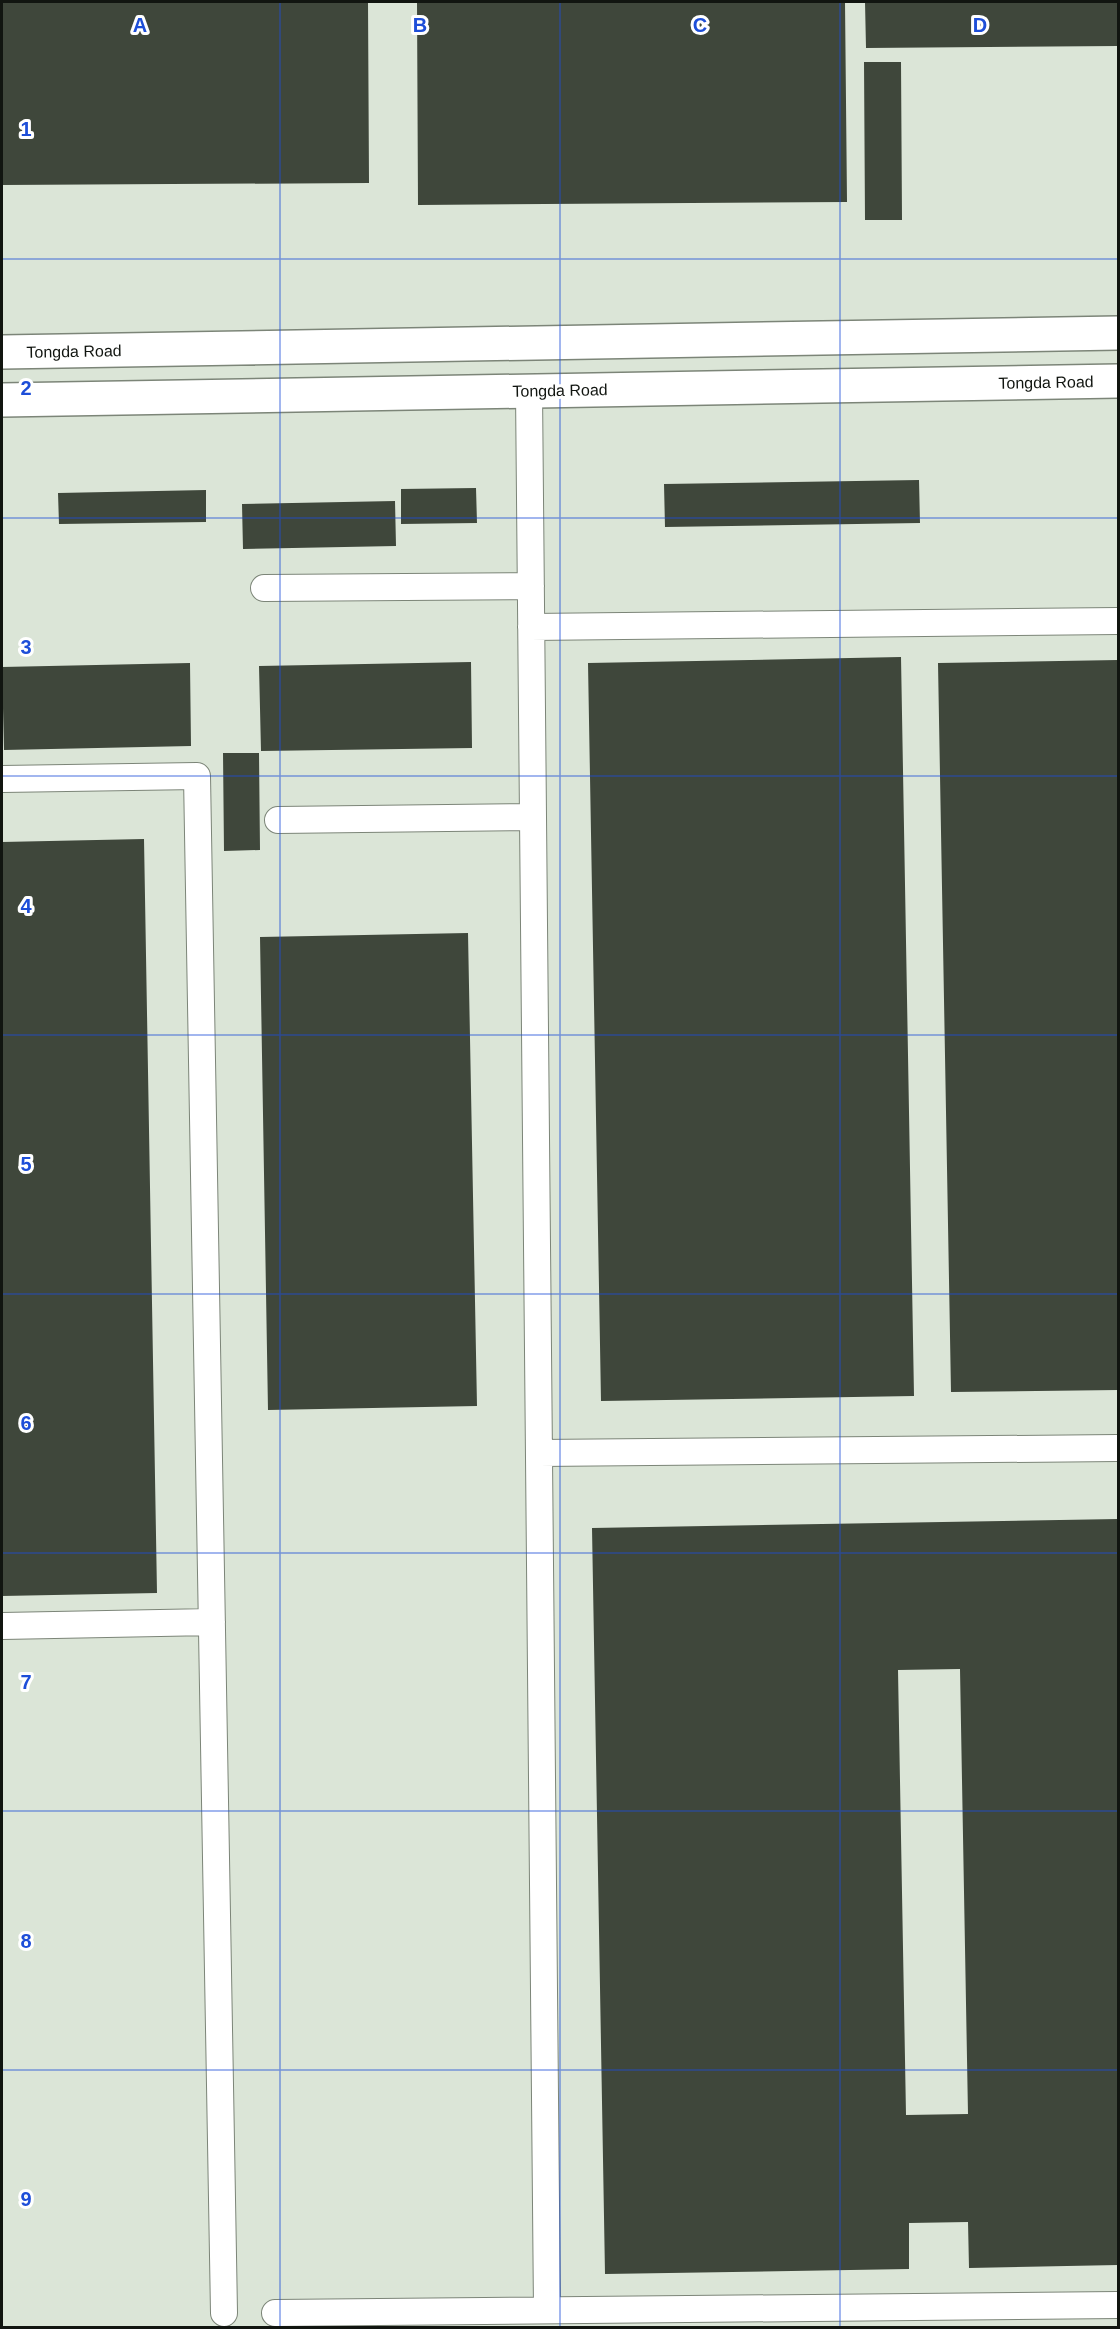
<svg xmlns="http://www.w3.org/2000/svg" width="1120" height="2329" viewBox="0 0 1120 2329" font-family="Arial,sans-serif">
<style>
.building{fill:#3f473b;fill-rule:evenodd}
.lines{fill:none;stroke-linecap:round;stroke-linejoin:round}
.lane-casing{stroke:#7c8578;stroke-width:28}
.secondary-casing{stroke:#7c8578;stroke-width:36}
.lane{stroke:#fff;stroke-width:26}
.secondary{stroke:#fff;stroke-width:33}
.grid{fill:none;stroke:#1d4ed8;stroke-width:1.5;stroke-opacity:0.55}
.labels{text-anchor:middle;stroke-width:6;stroke-linejoin:round;paint-order:stroke}
.street-label{font-size:16px;fill:#111510;stroke:#fff}
.grid-label{font-size:20px;text-anchor:middle;font-weight:bold;fill:#1d4ed8;stroke:#fff;stroke-width:6;stroke-linejoin:round;paint-order:stroke}
</style>
<rect width="100%" height="100%" fill="#dbe5d7"/>
<path class="building" d="M2 2H368L369 183 2 185Z
M417 2H845L847 202 418 205Z
M865 2H1118V46L866 48Z
M864 62H901L902 220H865Z
M919 480 920 523 665 527 664 484Z
M476 488 477 523 401 524V489Z
M206 490V522L59 524 58 493Z
M395 501 396 546 243 549 242 504Z
M901 657 914 1396 601 1401 588 663Z
M1118 660V1390L951 1392 938 663Z
M471 662 472 748 261 751 259 666Z
M190 663 191 746 4 750 2 667Z
M223 753H259L260 850 224 851Z
M144 839 157 1593 2 1596V842Z
M468 933 477 1406 268 1410 260 937Z
M1118 1519V2265L969 2268 968 2222 909 2223V2269L605 2274 592 1528ZM960 1669 968 2114 906 2115 898 1670Z"/>
<g class="lines">
<defs>
<path id="lane" d="M529 391 547 2310
M264 588 531 586
M531 627 1118 621
M2 779 197 776 224 2313
M278 820 533 817
M539 1453 1118 1448
M2 1626 212 1622
M275 2313 1118 2305"/>
<path id="secondary" d="M2 352 1118 333
M2 400 1118 381"/>
</defs>
<use href="#lane" class="lane-casing"/>
<use href="#secondary" class="secondary-casing"/>
<use href="#lane" class="lane"/>
<use href="#secondary" class="secondary"/>
</g>
<path class="grid" d="M280 2V2328M560 2V2328M840 2V2328M2 259H1118M2 518H1118M2 776H1118M2 1035H1118M2 1294H1118M2 1553H1118M2 1811H1118M2 2070H1118"/>
<g class="labels">
<g class="street-label">
<text transform="translate(74 351) rotate(-1)" y="6">Tongda Road</text>
<text transform="translate(1046 382) rotate(-1)" y="6">Tongda Road</text>
<text transform="translate(560 390) rotate(-1)" y="6">Tongda Road</text>
</g>
</g>
<g class="grid-label">
<text x="140" y="32">A</text>
<text x="420" y="32">B</text>
<text x="700" y="32">C</text>
<text x="980" y="32">D</text>
<text x="26" y="136">1</text>
<text x="26" y="395">2</text>
<text x="26" y="654">3</text>
<text x="26" y="913">4</text>
<text x="26" y="1171">5</text>
<text x="26" y="1430">6</text>
<text x="26" y="1689">7</text>
<text x="26" y="1948">8</text>
<text x="26" y="2206">9</text>
</g>
<rect width="1120" height="2329" fill="none" stroke="#111510" stroke-width="6"/>
</svg>
